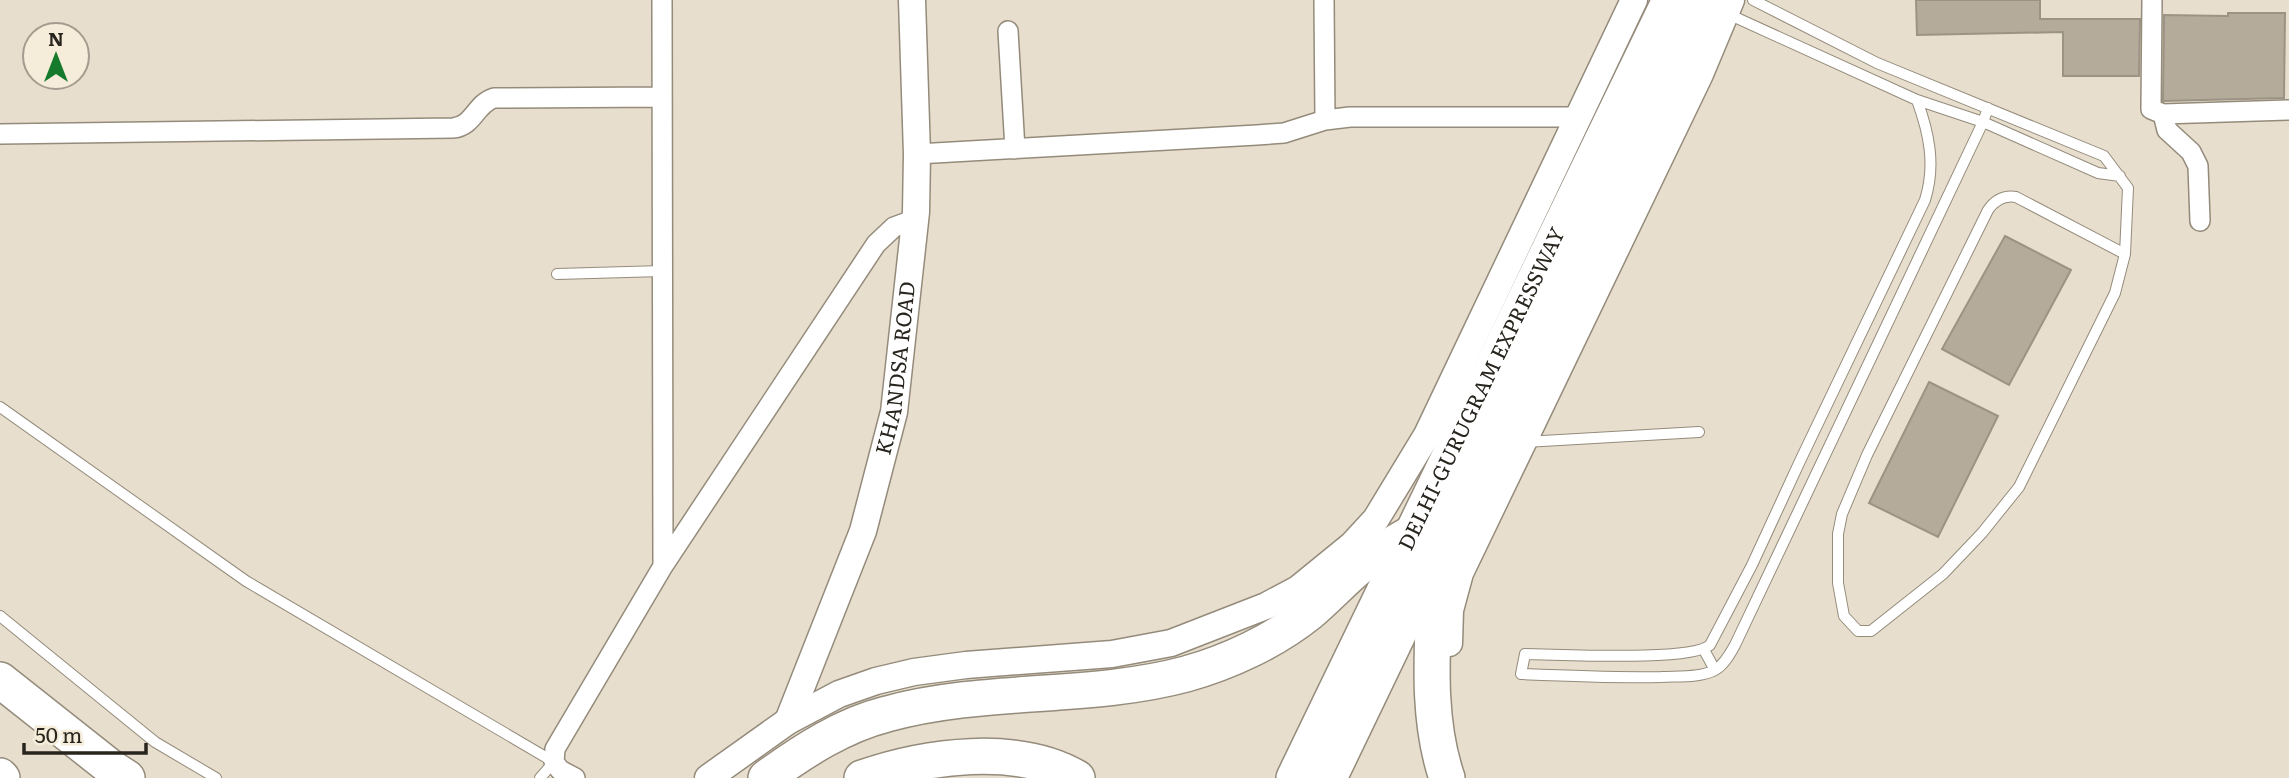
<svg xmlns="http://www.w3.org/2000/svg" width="2289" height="778" viewBox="0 0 2289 778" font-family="Literata,serif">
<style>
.building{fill:#b4ab9b;stroke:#9b9383;stroke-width:2}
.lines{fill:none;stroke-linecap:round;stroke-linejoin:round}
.lane-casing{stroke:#948b7b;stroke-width:12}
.street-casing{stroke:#948b7b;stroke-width:22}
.secondary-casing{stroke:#948b7b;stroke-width:29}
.highway-casing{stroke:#948b7b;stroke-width:38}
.lane{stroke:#fff;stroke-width:10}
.street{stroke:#fff;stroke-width:19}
.secondary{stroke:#fff;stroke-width:26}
.highway{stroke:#fff;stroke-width:35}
.labels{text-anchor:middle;stroke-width:6;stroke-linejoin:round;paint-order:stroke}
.street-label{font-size:21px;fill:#28251e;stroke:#f5ecda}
</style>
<rect width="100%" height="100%" fill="#e8decd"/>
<path class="building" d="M1916 0H2040V19H2140L2139 76H2063V32L1917 35Z
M2228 13H2285L2284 98 2163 101 2164 15 2228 16Z
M2005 236 2071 270 2009 385 1942 349Z
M1929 382 1998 416 1938 537 1869 503Z"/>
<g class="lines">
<defs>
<path id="lane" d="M1753 0 1877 63 2104 156 2128 188 2125 254 2115 293 2019 487 1982 533 1943 574 1871 631H1858L1844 616 1838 583V534L1842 514 1867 455 1988 210C1995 200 2004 195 2016 197L2125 254
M1728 14 1917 100C1929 133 1936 165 1925 200L1800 461 1752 565 1710 645C1691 662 1557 654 1525 654L1521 674C1568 676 1614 678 1661 677 1678 676 1700 678 1715 670 1724 665 1730 654 1735 645L1983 122 1988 108
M1917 100 1983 122 2098 173 2120 176
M557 274 662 271
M0 407 246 581 554 762 540 778
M1525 442 1699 432
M0 616 155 742 216 778
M1704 650 1715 670"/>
<path id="street" d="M662 0 663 566
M1324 0 1325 120
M2152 0 2151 109 2163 114 2289 110
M1008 31 1015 149
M2163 114 2167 130 2191 152 2198 166 2200 221
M0 134 453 128C474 126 475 104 494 98L662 97
M917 154 1257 135 1284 133 1325 120 1350 117H1578
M575 778 560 770 554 762 555 749 663 566 876 244 894 227 916 219"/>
<g id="secondary">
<path d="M1449 643 1450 610 1460 573 1700 74 1731 0"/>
<path id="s1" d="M788 721 863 531 894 412 916 212 917 154 912 0"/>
<path d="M708 778 788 721 839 694 876 681 914 672 966 665 1112 654 1171 643 1266 606 1298 589 1352 545 1376 519 1427 435 1634 0"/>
</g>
<g id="highway">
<path d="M1435 567C1434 636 1424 711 1447 778"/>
<path d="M0 680 110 767 127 778"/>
<path d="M0 776 2 778"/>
<path d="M766 778C803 751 843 725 887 714 985 687 1089 700 1186 674 1229 662 1274 641 1309 613 1328 597 1345 578 1364 563 1378 551 1397 542 1413 532"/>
<path d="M862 778C925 756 1017 743 1077 778"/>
<path id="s2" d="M1294 778 1670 0"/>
<path d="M1329 778 1703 0"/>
</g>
</defs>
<use href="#lane" class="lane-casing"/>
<use href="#street" class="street-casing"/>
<use href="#secondary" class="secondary-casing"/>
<use href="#highway" class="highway-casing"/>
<use href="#lane" class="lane"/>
<use href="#street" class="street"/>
<use href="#secondary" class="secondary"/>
<use href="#highway" class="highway"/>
</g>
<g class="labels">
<g class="street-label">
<text dy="7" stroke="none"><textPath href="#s1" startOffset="371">KHANDSA ROAD</textPath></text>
<text dy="7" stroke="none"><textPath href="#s2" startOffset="432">DELHI-GURUGRAM EXPRESSWAY</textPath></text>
</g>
</g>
<g transform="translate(56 56)"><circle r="33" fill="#f5ecda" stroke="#a39c8f" stroke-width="2"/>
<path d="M0-5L12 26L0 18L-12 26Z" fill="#167a2c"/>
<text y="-10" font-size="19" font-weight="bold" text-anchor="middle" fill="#28251e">N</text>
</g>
<path d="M24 743v10h122v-10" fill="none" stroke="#28251e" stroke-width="3.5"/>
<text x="35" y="743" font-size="21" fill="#28251e" stroke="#f5ecda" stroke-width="5" paint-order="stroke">50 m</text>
</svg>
